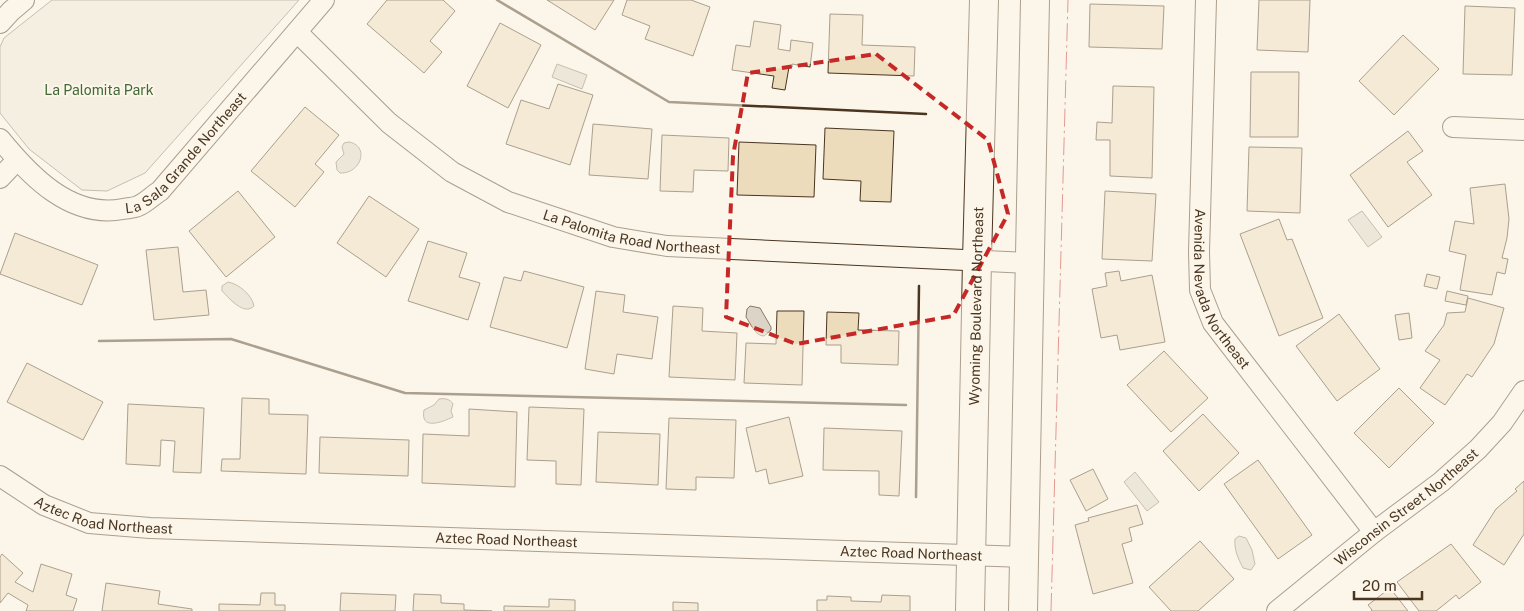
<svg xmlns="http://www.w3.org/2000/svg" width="1524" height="611" viewBox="0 0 1524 611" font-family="'Public Sans',sans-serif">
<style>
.green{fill:#ede6d9;stroke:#887966}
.water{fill:#dcd4c6;stroke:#887966}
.building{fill:#ecdcbc;stroke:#4a3520}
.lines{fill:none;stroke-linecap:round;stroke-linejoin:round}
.street-casing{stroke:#4a3520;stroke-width:22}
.secondary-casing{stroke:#4a3520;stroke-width:30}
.street{stroke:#fbf6e9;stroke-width:20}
.secondary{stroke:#fbf6e9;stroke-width:28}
.wall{stroke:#4a3520;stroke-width:2.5}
.power{stroke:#c62828;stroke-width:1;stroke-dasharray:18 4 2.5 4;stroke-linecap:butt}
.marked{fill:none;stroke:#c62828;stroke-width:4;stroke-dasharray:10 6;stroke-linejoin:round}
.labels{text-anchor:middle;stroke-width:4;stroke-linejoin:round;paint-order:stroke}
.park-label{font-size:14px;fill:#436837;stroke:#fbf6e9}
.street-label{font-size:14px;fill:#4a3520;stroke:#fbf6e9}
</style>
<rect width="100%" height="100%" fill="#fbf6e9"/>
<path class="green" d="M52 0H299L145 173 107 191 82 190 29 149 0 113V47L4 38Z"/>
<path class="water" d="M557 64 587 75 582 89 552 77Z
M349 142C370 146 361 174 340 173L337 170 336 162 344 154 342 147 344 143Z
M1362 211 1382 237 1368 247 1348 220Z
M228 282C239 284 252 295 254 306 244 316 230 299 222 291V286Z
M750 306 760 308 771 327V330L764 336C755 336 751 324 746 317L747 309Z
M439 399C445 398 450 399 453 404L451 411 453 417C442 422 420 431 424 410L434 405Z
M1135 472 1159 502 1147 511 1124 482Z
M1239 536 1246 538 1252 550 1255 564 1251 570 1243 568C1238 558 1234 550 1235 539Z"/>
<path class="building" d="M387 0H443L455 11 430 41 442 52 424 73 367 24Z
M547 0H614L595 30Z
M627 0H691L710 7 693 56 645 39 650 26 622 15Z
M1259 0H1310L1308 52 1257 50Z
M1090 4 1164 6 1162 49 1089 47Z
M1465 6 1515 8 1512 75 1463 74Z
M830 14 863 15 862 45 915 47 914 76 828 73Z
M754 21 781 25 778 49 790 51 791 40 813 43 810 67 792 64V67H789L785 90 772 88 774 76 732 70 736 45 750 47Z
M500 23 541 45 508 108 467 86Z
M1403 35 1439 69 1394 115 1359 81Z
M1251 72H1299L1298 137H1250Z
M558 84 593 95 570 165 506 144 521 100 549 109Z
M1113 86 1154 87 1152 178 1110 176V140H1096L1097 122 1112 123Z
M305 107 339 135 315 164 324 172 295 207 251 171Z
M593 124 652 129 648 179 589 175Z
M825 128 894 131 891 202 860 201 861 181 823 179Z
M1408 131 1423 151 1407 162 1432 195 1388 227 1350 175Z
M662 135 729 138 728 171 694 170 693 192 660 191Z
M739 142 816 145 814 197 737 195Z
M1249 147 1302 148 1300 213 1247 211Z
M1505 184 1509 219 1507 238 1502 258 1508 259 1505 274 1497 272 1492 295 1460 290 1466 255 1449 251 1455 221 1474 224 1470 188Z
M238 191 275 237 226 277 189 231Z
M1105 191 1156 194 1152 261 1102 259Z
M369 196 419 229 386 277 337 243Z
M1279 219 1287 240 1292 239 1323 318 1279 336 1240 234Z
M15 233 98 265 82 305 0 274Z
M428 241 467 253 459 277 480 283 468 320 408 301Z
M178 247 183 292 206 290 209 315 154 320 146 250Z
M524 271 584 287 567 348 490 327 504 277 521 281Z
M1119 271 1121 281 1152 275 1165 342 1120 350 1117 335 1101 338 1092 289 1107 286 1105 273Z
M1427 274 1440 277 1437 289 1424 286Z
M596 291 625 295 623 312 658 317 652 359 617 354 614 374 585 369Z
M1447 291 1468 296 1466 305 1445 301Z
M1468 298 1504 308 1494 344 1472 377 1467 374 1445 405 1420 388 1440 360 1425 351 1444 325 1447 313 1465 312Z
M673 306 703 308 702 331 737 333 735 380 669 377Z
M777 311H804L802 385 744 383 746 343 776 344Z
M827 312 859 313 858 330 899 331 898 365 841 363V345H826Z
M1409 313 1412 338 1399 340 1395 315Z
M1339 314 1380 369 1337 401 1296 346Z
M1164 351 1208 398 1171 432 1127 385Z
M27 363 103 402 83 440 7 402Z
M1399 388 1434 423 1389 468 1354 433Z
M242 398 269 399V414L308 415 306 474 221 471 222 459H240Z
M128 404 204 408 201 473 173 472 175 441 161 440 160 466 126 464Z
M529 407 584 409 581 485 556 484V461L527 460Z
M469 409 517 412 515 487 422 483 423 434 469 436Z
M1203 414 1239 453 1199 491 1163 451Z
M789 417 803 476 769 484 766 469 756 472 746 428Z
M669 418 736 420 734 478 696 477V490L666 489Z
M824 428 902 431 899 496 879 495V471L823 470Z
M598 432 660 434 658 485 596 482Z
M320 437 409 440 408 476 319 473Z
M1258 460 1312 535 1278 559 1224 484Z
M1093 469 1108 499 1086 511 1070 480Z
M1524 481V534L1504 565 1473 545 1496 509 1517 491 1515 489Z
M1137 505 1143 524 1129 528 1132 541 1122 544 1133 583 1093 594 1075 525 1089 521 1088 518Z
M1200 541 1234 579 1198 611H1171L1149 587Z
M1451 544 1481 582 1459 599 1456 595 1436 611H1419L1397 582Z
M2 554 23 573 15 582 33 592 41 564 72 574 66 595 77 599 73 611H26L28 605 8 593 0 603V557Z
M106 583 160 591 158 604 192 609V611H102Z
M1390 588 1408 611H1371L1372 610 1368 605Z
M261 593H275V605H285V611H219V604L260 605Z
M341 593 396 595 395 611H340Z
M414 594 441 595V603L464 604V610L492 611H413Z
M882 595 910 596V611H817V600H827V596L851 597V601L881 602Z
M549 599 575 600V611H504V606L549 607Z
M673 602 698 603V611H673Z"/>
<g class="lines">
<defs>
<g id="street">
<path id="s1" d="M1206 0 1199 252 1200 290 1213 323 1374 532"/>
<path d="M0 23 11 11 24 0"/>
<path id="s2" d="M297 32 389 123 452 172 508 202 613 237 667 246 1030 263"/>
<path d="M1453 127 1524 130"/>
<path id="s3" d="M0 139C30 176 71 219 123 209 128 208 134 208 138 206 146 203 153 195 160 191L324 0"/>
<path d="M0 178 17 160"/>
<path id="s4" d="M0 476 44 505 89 523 150 528 1024 557"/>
<path id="s5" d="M1277 611 1374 532 1441 482 1478 449 1502 423 1524 391"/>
</g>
<g id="secondary">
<path id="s6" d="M970 611 977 260 984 0"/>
<path d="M1023 611 1035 0"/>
</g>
</defs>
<use href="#street" class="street-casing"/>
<use href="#secondary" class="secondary-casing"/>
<use href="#street" class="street"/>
<use href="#secondary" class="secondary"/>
<path class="wall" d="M497 0 669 102 926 114
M99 341 231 339 405 393 906 405
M916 497 919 286"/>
<path class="power" d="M1051 611 1068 0"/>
</g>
<path d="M0 0H1524V611H0ZM876 54 988 140 1008 214 953 316 796 344 726 317 733 156 748 73Z" fill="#fbf6e9" fill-opacity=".55" fill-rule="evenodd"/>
<path class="marked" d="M876 54 988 140 1008 214 953 316 796 344 726 317 733 156 748 73Z"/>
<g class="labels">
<g class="park-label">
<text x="99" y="95">La Palomita Park</text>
</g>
<g class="street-label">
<text dy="5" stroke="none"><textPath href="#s3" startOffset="235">La Sala Grande Northeast</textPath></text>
<text dy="5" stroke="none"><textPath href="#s2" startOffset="401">La Palomita Road Northeast</textPath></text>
<text dy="5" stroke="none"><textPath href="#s1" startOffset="295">Avenida Nevada Northeast</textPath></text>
<text dy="5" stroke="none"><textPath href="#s6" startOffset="305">Wyoming Boulevard Northeast</textPath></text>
<text dy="5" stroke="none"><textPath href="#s5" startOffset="166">Wisconsin Street Northeast</textPath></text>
<text dy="5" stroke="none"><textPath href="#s4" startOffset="114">Aztec Road Northeast</textPath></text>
<text dy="5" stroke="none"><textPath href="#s4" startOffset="519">Aztec Road Northeast</textPath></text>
<text dy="5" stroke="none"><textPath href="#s4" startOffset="924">Aztec Road Northeast</textPath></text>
</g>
</g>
<path d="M1354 591v8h68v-8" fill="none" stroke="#4a3520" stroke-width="2.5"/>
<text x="1362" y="591" font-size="15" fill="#4a3520" stroke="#fbf6e9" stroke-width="4" paint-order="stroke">20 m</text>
</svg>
